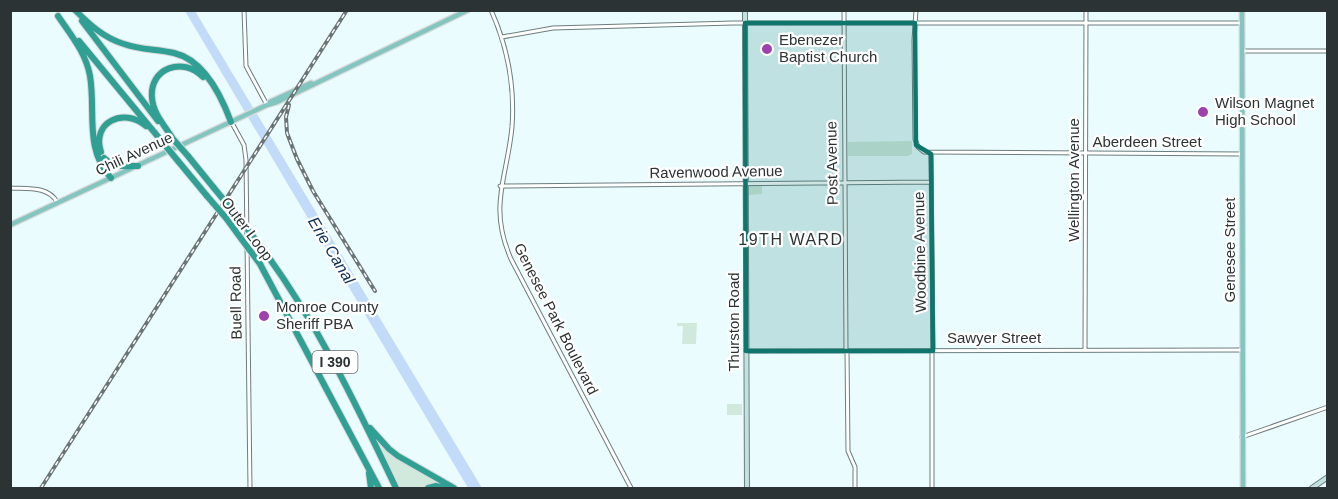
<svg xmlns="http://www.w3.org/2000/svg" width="1338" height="499" viewBox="0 0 1338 499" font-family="Helvetica,sans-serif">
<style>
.green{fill:#d1e9dc}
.water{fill:#c2dbf9}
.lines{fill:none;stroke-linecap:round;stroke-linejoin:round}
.tertiary-casing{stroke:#6d7d7f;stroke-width:5}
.secondary-casing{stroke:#6d7d7f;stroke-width:6}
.primary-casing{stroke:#d9dada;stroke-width:7}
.motorway-casing{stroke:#d9dada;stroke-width:8}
.tertiary{stroke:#fff;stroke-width:3}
.secondary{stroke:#c1e2df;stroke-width:4}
.primary{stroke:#83c5bf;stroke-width:4.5}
.motorway{stroke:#309f94;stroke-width:6}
.rail-casing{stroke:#6a7576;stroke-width:4}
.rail{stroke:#fff;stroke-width:1.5;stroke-dasharray:4.5;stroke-linecap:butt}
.motorway-bridge-casing{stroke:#d9dada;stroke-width:8;stroke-linecap:butt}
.motorway-bridge{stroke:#309f94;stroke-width:6}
.marked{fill:#0f766e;fill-opacity:0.2;stroke:#0f766e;stroke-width:4.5;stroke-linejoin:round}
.poi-dot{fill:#9d41ac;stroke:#fff;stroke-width:2}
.labels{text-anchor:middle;stroke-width:4.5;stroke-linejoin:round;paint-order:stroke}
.shield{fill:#fff;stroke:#6b7071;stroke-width:1.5}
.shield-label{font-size:14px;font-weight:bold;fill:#2c3334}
.poi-label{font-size:15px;fill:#2c3334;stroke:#fff;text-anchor:start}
.street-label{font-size:15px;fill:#2c3334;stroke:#fff}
.neighbourhood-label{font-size:16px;letter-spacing:1.5px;fill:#2c3334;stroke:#fff}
.water-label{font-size:16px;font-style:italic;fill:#0c2f56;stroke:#fff}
</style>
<rect width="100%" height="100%" fill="#ebfcff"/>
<path class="green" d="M912 141V154L908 156H848V142Z
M749 185H762V194L748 195Z
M677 323H697L696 344H682L683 326H677Z
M727 404H742V415H727Z
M377 439 442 484 441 485 423 488H400Z"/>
<path class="water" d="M185 11H195L482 488H468Z"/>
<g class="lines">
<defs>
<path id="tertiary" d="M244 10 246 66 267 105
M491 10C508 48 515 86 512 127 507 179 488 206 511 259L631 488
M844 10 846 351
M916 10 914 40 915 139 918 147 924 152 1242 154
M502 37 553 28 733 23H1242
M1242 51H1328
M232 123 244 145 246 160 250 488
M931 154 933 351
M500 186 931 182
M10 188C28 189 48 186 57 202
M1085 350 1086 10
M746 351 1242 350
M847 351 848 451 855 467V488
M932 351V488
M1242 437 1328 407"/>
<path id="secondary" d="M745 10 747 488
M1312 488 1328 477"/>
<path id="primary" d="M1242 10 1243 488
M270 102 311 83
M10 225 267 105 277 102 468 10"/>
<path id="motorway" d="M75 10C90 25 104 38 124 44 140 50 158 49 174 53 204 60 221 95 231 122
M58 16C71 35 86 53 90 76 96 111 84 149 111 178
M82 21 158 121
M79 41 164 144
M173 139C166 127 153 114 152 98 149 68 183 56 203 77
M101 152C91 122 124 107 146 126
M188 156 214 188
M104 158C115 168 124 166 138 166
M178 161 207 196
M226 218 237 233
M259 244C316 320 356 404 396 488
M260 264 379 488
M370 428 389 449 398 456 454 488
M369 473 371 488
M428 488 436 486 446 488"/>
</defs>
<use href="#tertiary" class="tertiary-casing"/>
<use href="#secondary" class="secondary-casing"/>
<use href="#primary" class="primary-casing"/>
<use href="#motorway" class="motorway-casing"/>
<use href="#tertiary" class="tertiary"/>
<use href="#secondary" class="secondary"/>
<use href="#primary" class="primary"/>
<use href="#motorway" class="motorway"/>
<defs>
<path id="rail" d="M289 105 286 117 287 133 297 159 313 191 375 291
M41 488 347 10"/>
</defs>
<use href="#rail" class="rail-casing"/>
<use href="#rail" class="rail"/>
<defs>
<path id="motorway-bridge" d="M173 139 188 156
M164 144 178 161
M214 188 232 210
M207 196 226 218
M237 216 259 244
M237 233 260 264"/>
</defs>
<use href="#motorway-bridge" class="motorway-bridge-casing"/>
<use href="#motorway-bridge" class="motorway-bridge"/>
</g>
<path class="marked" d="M745 23H915L916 145 931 154 933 351H746Z"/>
<g class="poi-dot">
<circle cx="767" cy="49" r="6"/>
<circle cx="1203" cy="112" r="6"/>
<circle cx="264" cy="316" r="6"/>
</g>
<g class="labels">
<rect class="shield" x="312.5" y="351" width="45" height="22" rx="4.5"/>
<g class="shield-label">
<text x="335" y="367">I 390</text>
</g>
<g class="poi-label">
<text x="779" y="45">Ebenezer<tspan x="779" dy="17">Baptist Church</tspan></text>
<text x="1215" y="108">Wilson Magnet<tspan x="1215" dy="17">High School</tspan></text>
<text x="276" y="312">Monroe County<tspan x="276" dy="17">Sheriff PBA</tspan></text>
</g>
<g class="street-label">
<text x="1147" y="147">Aberdeen Street</text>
<text transform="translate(134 154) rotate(-25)" y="5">Chili Avenue</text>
<text transform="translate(832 163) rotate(-91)" y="5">Post Avenue</text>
<text transform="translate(716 172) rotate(-1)" y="5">Ravenwood Avenue</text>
<text transform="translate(1074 180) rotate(-90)" y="5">Wellington Avenue</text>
<text transform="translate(247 229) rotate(53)" y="5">Outer Loop</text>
<text transform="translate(1230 250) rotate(-90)" y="5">Genesee Street</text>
<text transform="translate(920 252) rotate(-91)" y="5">Woodbine Avenue</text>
<text transform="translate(236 303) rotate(-91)" y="5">Buell Road</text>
<text transform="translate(556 319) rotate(63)" y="5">Genesee Park Boulevard</text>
<text transform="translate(734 322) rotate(-90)" y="5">Thurston Road</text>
<text x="994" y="343">Sawyer Street</text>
</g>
<g class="neighbourhood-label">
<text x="791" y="245">19TH WARD</text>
</g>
<g class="water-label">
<text transform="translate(332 250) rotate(59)" y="6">Erie Canal</text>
</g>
</g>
<rect width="1338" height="499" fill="none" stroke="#2c3334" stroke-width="24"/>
</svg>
